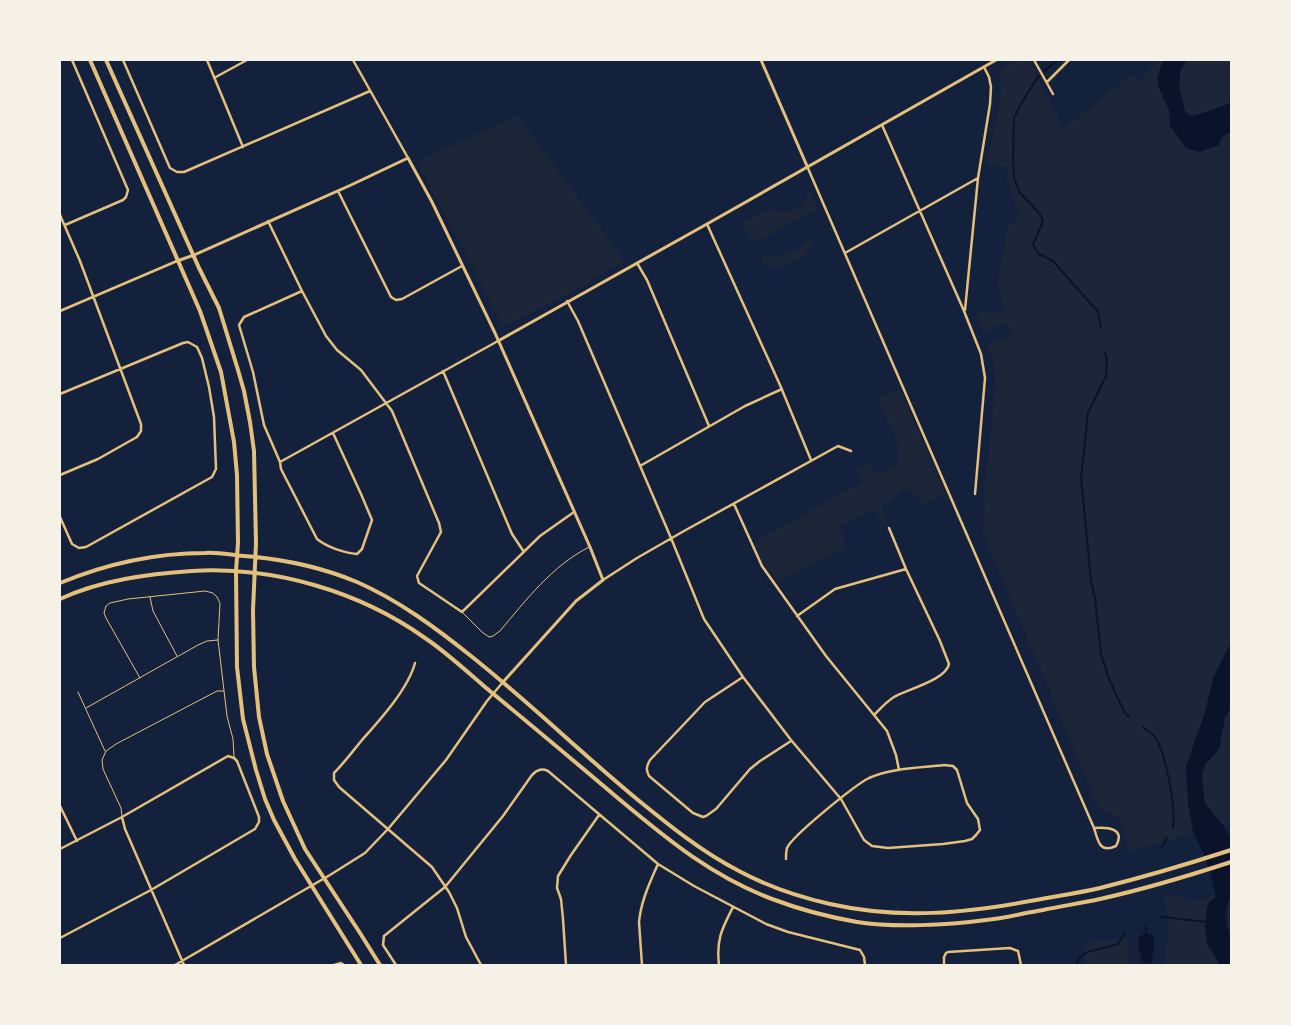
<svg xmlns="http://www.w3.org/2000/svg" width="1291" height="1025" viewBox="0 0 1291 1025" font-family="'PT Sans',sans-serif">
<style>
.green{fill:#1d2539}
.water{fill:#0b132b}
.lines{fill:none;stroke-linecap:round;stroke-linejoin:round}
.stream{stroke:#0b132b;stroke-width:2}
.service{stroke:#e5c07b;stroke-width:1}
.minor{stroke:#e5c07b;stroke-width:2.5}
.tertiary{stroke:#e5c07b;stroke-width:3}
.secondary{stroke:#e5c07b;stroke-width:4}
</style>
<rect width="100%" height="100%" fill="#14213d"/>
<path class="green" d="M1018 60H1029L1064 129 1130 75 1141 80 1157 60H1231V822L1130 852 1120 818 1099 808 983 533 985 498 983 495 987 470 996 374 992 357 988 345 1012 335 1007 322 983 332 976 313 1004 311 998 285 1007 227 1020 217 1006 177 1009 174 1007 167 986 165 1000 106 1001 70Z
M517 115 625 261 566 295 503 327 466 252 453 231 417 162Z
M810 192 818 209 755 243 741 223 771 209 790 212 801 206Z
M810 239 816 241 804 256 778 268 761 263 763 254 777 257 794 251Z
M899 389 946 494 924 505 908 488 881 506 886 522 883 523 875 510 840 526 845 549 779 582 762 560 753 543 862 482 856 471 869 463 876 475 898 463 897 440 878 399Z
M1231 890V965H1166C1162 955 1167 943 1168 933 1169 919 1167 911 1164 897L1176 894 1190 903Z
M1127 939 1130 965H1083L1085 957 1083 942Z"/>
<path class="water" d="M1163 60H1187C1180 67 1178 81 1180 91 1182 98 1184 104 1185 111L1189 115 1194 116 1231 103V132L1222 137 1219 145 1199 152 1186 148 1170 126 1169 110 1159 88 1157 78Z
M1231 642V707L1225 718 1219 749 1215 754 1205 764 1202 776 1205 803 1225 828 1231 840V894L1226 910 1227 924 1231 938V965H1220L1207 944 1205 927 1207 908 1209 902 1216 897 1213 883 1205 856 1193 832 1188 803 1186 767 1195 740 1204 715 1214 676Z
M1145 933 1153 935C1156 944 1152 953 1152 962L1148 964 1142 962 1139 948V937Z"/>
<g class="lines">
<path class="stream" d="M1057 60 1038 77 1022 102 1014 118 1013 158 1014 178 1020 193 1040 214 1043 221 1033 245 1039 254 1053 261 1098 312 1101 327
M1105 352 1107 362 1106 376 1088 413 1081 478 1091 581 1095 598 1101 654 1110 681 1120 703 1125 713 1129 717
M1143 727C1146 730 1152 733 1155 737 1166 752 1176 810 1173 828
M1161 848 1167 838
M1162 917 1207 922
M1145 927 1147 935
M1076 965 1079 958 1087 952 1118 944 1125 933"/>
<path class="service" d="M150 597 153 611 177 656
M463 613 482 632 489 637 493 636 500 631C526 600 552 566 589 547
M140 678 106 618 104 613 106 606 110 603 128 599 205 591 213 593 217 597 220 603 218 640 227 716 233 739 234 757
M78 692 105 751
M86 708 198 645 207 641 218 640
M122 816 121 808 103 769 102 760 106 751 116 744 217 691H224"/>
<path class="minor" d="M123 60 170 168 177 172H184L370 91
M207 60 243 147
M353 60 408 158
M1034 60 1053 94
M214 78 247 60
M1047 82 1069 60
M882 125 964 311 981 354 985 378 975 494
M807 166 1094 828C1098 840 1099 854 1116 846 1126 828 1107 827 1094 828
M338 191 391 297 396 300 402 299 462 266
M60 215 80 261 141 424V431L137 437 98 459 60 475
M268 221 302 291 326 336 337 350 361 370 392 411 439 523 441 532 417 576 419 583 462 612 540 536 574 512
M707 224 780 385 811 460
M65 225 123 200 126 197 128 190 72 60
M845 253 978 178
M637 263 647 280 709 426
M302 291 244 317 239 325 253 372 264 425 280 462 281 469 317 539C327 547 344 553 357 554L362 549 372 520 361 494 333 433
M567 301 578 321 671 538 704 619 743 677 791 740 841 799 864 840 872 846 888 848 943 844 965 841 972 839 976 835 980 830 978 819 967 803 957 770 953 766 944 765C919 768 891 768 869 778 855 785 792 836 787 848 786 851 786 856 786 859
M965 310 978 178 990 104 991 87 989 77 984 67
M60 311 177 261
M443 371 512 534 524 552
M60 394 183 343 188 342 197 347 202 358 209 387 214 417 216 469 212 477 86 547 79 548 72 544 60 517
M280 462 498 341
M640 466 745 406 782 389
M734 504 762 566 826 656 887 731 896 755 899 770
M603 580 637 558 684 531 838 446 851 451
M797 616 835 589 906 569
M415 663C408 689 380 720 362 740 353 751 344 763 334 773V780L339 787 432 867 449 892 457 908 466 937 481 965
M743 677 705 702 650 760C646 767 646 770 649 776L693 813 703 817 706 816 716 809 750 769 760 761 791 741
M874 715C880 709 886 702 894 697 908 689 946 680 949 664L940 641 906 569 889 528
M60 806 77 841
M122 817 125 829 184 965
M60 849 122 817 228 756 234 758 237 761 259 817V822L255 829 151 890 60 938
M175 965 330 875 365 853 388 829 446 760 487 701 503 682
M334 965 341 963 344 965
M396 965 383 945 384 936 445 887 503 816 532 775C537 770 541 768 548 771L658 864 694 886 766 924 788 932 860 950 864 957 865 965
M566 965 563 919 561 899 557 888 558 876 571 855 599 815
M642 965 639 922C641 901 650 882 658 864
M719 965C716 939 722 929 733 907
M944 965V957L946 953 948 952 1010 948 1018 951 1021 965"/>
<path class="tertiary" d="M761 60 807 166
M177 261 194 255 351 185 408 158 432 202 495 333 590 547 603 580 576 601 503 682
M498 341 707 224 996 60"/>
<path class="secondary" d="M90 60 200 311 221 372 234 442 237 475 238 543 236 571 237 667 243 719 256 770 265 799 274 820 295 859 361 965
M106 60 199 268 219 308 238 370 244 391 250 422 254 451 256 543 253 610 254 667 259 717 267 754 283 801 305 849 360 933 380 965
M60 583C106 564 155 553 205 553 218 552 231 555 244 556 283 559 321 567 357 582 398 600 436 628 471 656 529 702 581 753 638 800 670 826 702 852 739 871 767 886 799 897 830 904 901 920 966 913 1036 900 1057 896 1079 893 1100 888 1144 877 1188 864 1231 850
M60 599C101 580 148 574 192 571 273 566 359 591 425 638 446 652 465 670 485 687 530 724 574 761 619 799 668 840 714 878 775 900 801 910 829 917 857 922 895 928 947 925 986 920 1005 918 1024 913 1043 910 1062 906 1082 903 1100 899 1145 889 1188 876 1231 862"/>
</g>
<rect width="1291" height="1025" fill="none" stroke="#f6f1e7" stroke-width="122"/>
</svg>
